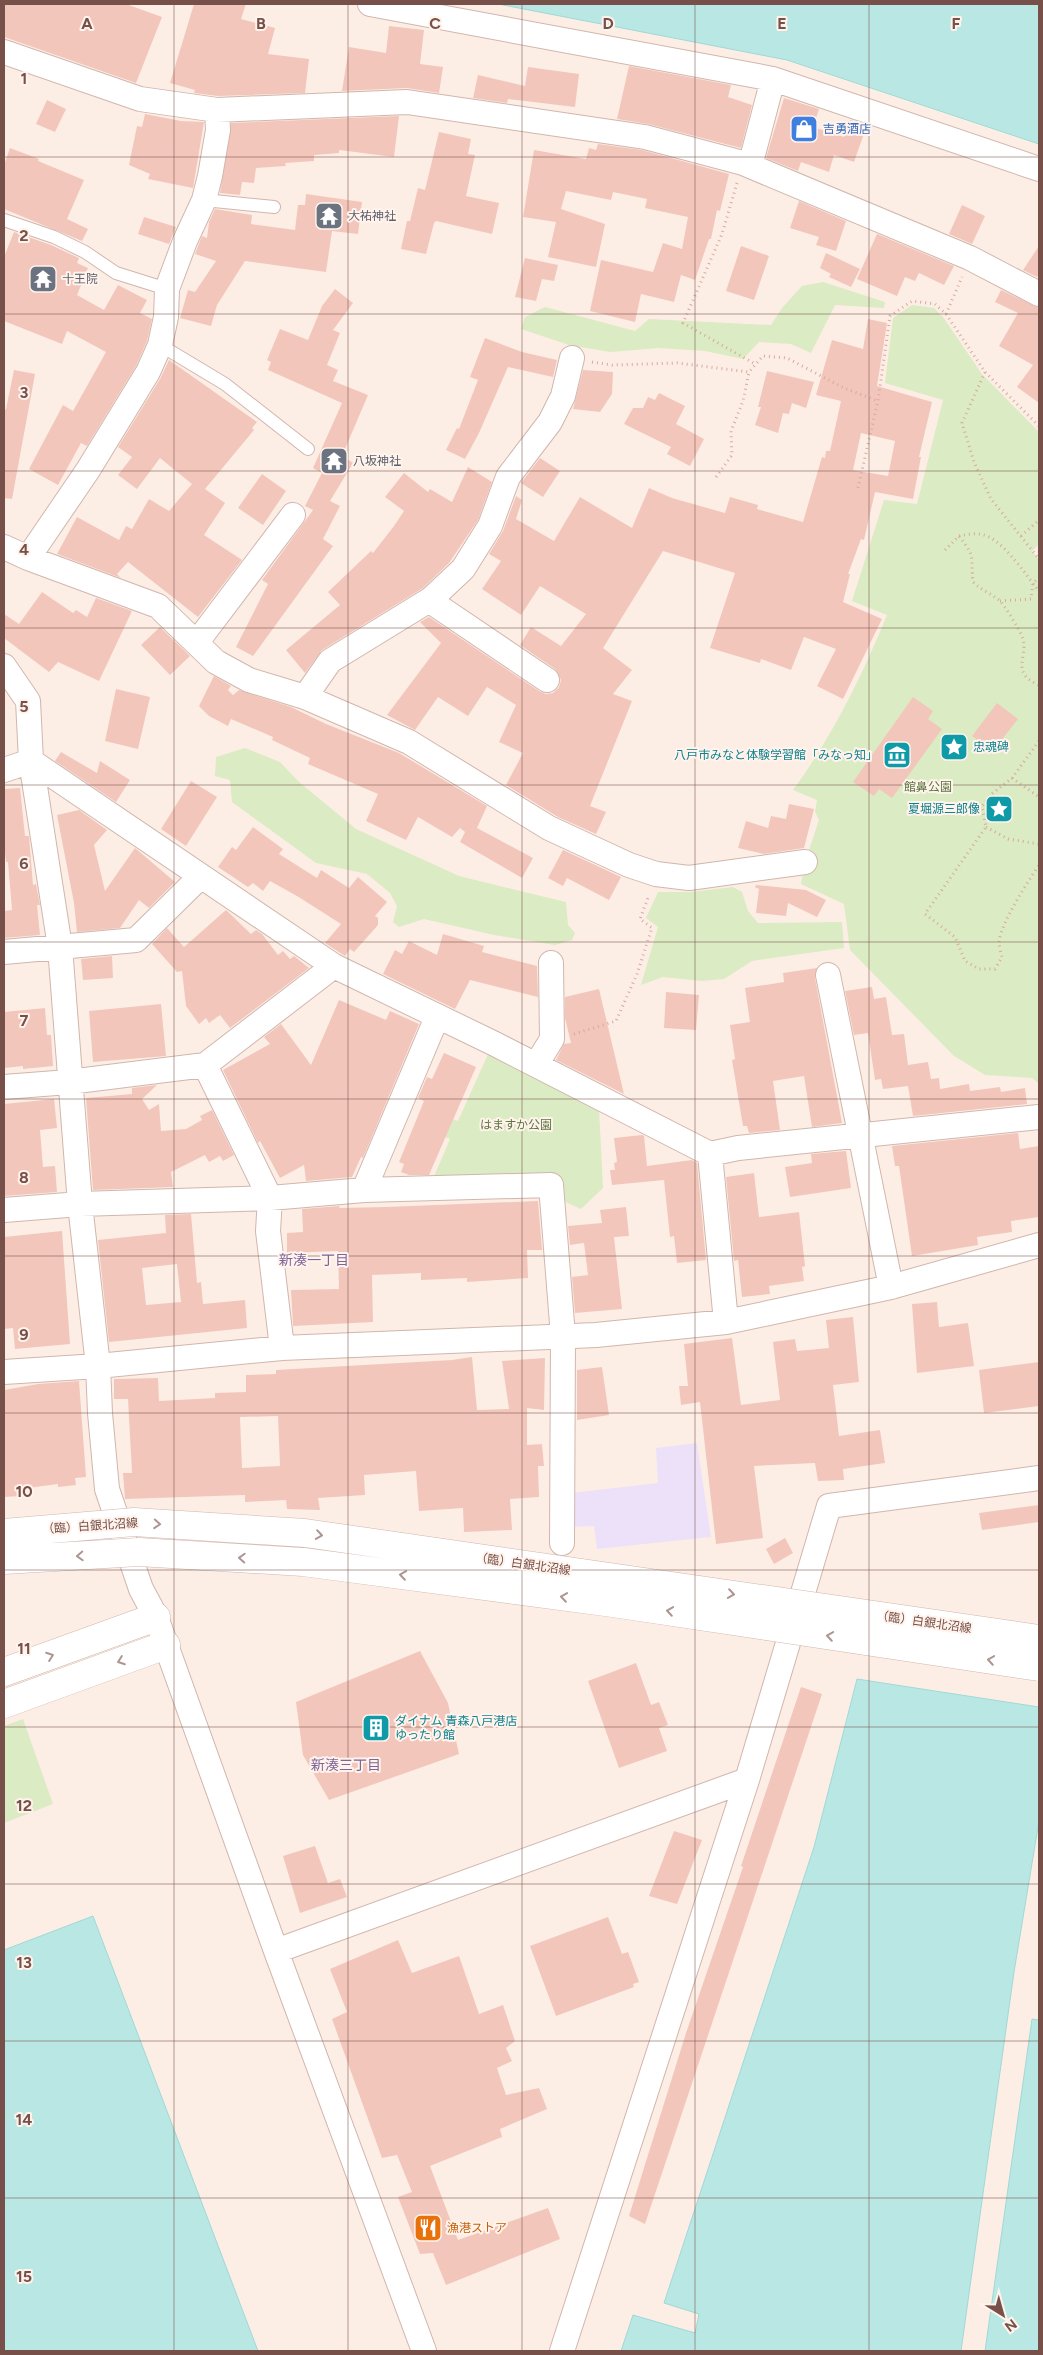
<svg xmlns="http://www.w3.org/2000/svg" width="1043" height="2355" viewBox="0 0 1043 2355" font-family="Figtree,'Noto Sans JP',sans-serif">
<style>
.education{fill:#ece1f9}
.green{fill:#dbebc3}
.water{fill:#b9e7e4;stroke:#9fd9d6}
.building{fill:#f3c6bc;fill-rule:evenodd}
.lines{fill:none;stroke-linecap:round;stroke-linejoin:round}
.service-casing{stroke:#d1b6ad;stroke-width:14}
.minor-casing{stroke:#d1b6ad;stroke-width:26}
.tertiary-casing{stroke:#d1b6ad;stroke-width:29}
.path{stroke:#d8a99f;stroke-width:3;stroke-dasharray:1 4;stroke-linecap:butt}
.service{stroke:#fff;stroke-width:12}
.minor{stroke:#fff;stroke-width:24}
.tertiary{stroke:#fff;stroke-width:28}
.tertiary-bridge-casing{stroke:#d1b6ad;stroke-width:29;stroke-linecap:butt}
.tertiary-bridge{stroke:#fff;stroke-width:28}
.oneway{stroke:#ad9692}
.grid{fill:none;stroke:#765049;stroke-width:1;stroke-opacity:0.55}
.labels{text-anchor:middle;stroke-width:4;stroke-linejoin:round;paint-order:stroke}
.shop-label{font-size:12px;fill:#366cbe;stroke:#fff3ec;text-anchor:start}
.worship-label{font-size:12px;fill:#5b616d;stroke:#fff3ec;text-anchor:start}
.culture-label{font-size:12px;fill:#0d838f;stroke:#fff3ec;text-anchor:start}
.park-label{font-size:12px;fill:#5a763e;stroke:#fff3ec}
.street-label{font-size:12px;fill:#765049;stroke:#fff3ec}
.food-label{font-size:12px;fill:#c56008;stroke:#fff3ec;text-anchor:start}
.neighbourhood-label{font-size:14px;fill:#7d659a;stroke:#fff3ec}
.grid-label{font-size:16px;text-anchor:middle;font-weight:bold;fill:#765049;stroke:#fff3ec;stroke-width:4;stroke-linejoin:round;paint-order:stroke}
</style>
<rect width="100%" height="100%" fill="#fdeee5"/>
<path class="education" d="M697 1443 711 1537 597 1549 594 1526 572 1527 571 1493 658 1483 656 1448Z"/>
<path class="green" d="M823 282 885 302 884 308 835 305 811 353 791 344 759 342 743 359 705 351 658 348 610 352 569 345 521 329 525 317 545 307 635 331 649 319 771 325 782 308 802 286Z
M912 305 934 308 943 317 982 374 1039 432V544L1032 551 1039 559V1084L1032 1078 985 1075 954 1056 850 950 844 904 801 884 805 862 819 820 815 812 817 800 793 790C832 737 862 676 887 615L852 601 884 500 917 504 943 400 885 383 893 318Z
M245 748 280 762 299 782 356 829 459 876 566 902 568 925 575 933 572 940 555 945 494 935 424 919 399 927 393 922 397 906 390 893 367 874 316 863 232 802 230 780 215 776 216 757Z
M733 887 742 892 748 911 758 923 842 922 844 948 752 961 724 979 702 981 663 977 641 985 658 927 646 918 658 892H690Z
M489 1052 599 1109 603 1188 581 1209 561 1200 432 1181 450 1139 424 1127 433 1111 458 1121Z
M23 1719 53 1804 4 1823V1726Z"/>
<path class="water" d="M498 4H1039V144L787 60Z
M857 1679 1039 1707V1821L1014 1972 961 2351H621L633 2315 695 2333 699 2314 664 2303 814 1847Z
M93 1916 258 2351H4V1950Z
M1032 2019 1039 2020V2351H985Z"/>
<path class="building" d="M4 4H126L162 17 136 83 4 37Z
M194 4H246L241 19 275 28 268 54 309 59 305 93 218 96 194 93 195 90 170 83Z
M389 26 424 30 420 64 443 67 439 93 407 88 342 91 349 47 386 53Z
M629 66 731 85 728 97 752 105 741 148 648 124 617 119Z
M528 67 579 74 575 107 508 99 507 103 473 98 478 75 525 86Z
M784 98 819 109 813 127 844 137 850 120 867 125 854 162 834 155 829 172 801 162 798 171 766 158Z
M47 100 66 109 55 132 36 124Z
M145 114 181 121 204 122 193 188 148 179 150 174 129 165 137 126 142 127Z
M399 116 394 157 339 150V153L314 155V161L285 163 286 166 256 168 254 183 242 182 240 195 220 193 231 123Z
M439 132 471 139 468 154 475 155 466 196 499 203 492 234 436 221 434 223 426 254 401 249 407 221H410L418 188 425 190Z
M598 144 642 150 729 174 720 211 717 210 711 239H709L695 280 681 275 674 302 641 294 635 322 590 311 601 260 653 272 663 243 682 249 688 217 645 208 647 199 613 192 611 200 566 191 561 209 605 224 596 267 548 257 556 222 523 217 534 150 586 159 589 148 596 150Z
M10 148 39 159 38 161 84 180 67 219 88 229 82 241 4 209V165Z
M306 194 362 202 358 234 332 231 326 272 245 261 217 305 211 326 180 318 188 290 195 292 216 261 195 254 202 236 207 238 209 222 215 209 252 215 251 224 295 230 298 205H305Z
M799 201 846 221 836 251 816 245 819 237 790 228Z
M962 205 985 216 972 244 949 234Z
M144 217 176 227 169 244 138 234Z
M14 232 51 245 79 258 77 263 88 268 77 295 104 310 118 285 147 300 140 313 152 319 147 341 136 366 87 446 81 443 58 485 29 469 63 405 73 411 106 352 67 331 62 344 4 321V257Z
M877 234 954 266 944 285 919 273 915 281 905 277 897 296 857 279Z
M741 246 769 256 754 300 726 291Z
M1039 246V274L1037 277 1023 270Z
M826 253 860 269 851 287 829 277 831 274 820 268Z
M525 258 558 265 554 281 542 279 536 301 515 297Z
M335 289 353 303 333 330 340 333 327 365 338 370 333 381 368 395 342 456 353 463 330 501 340 506 323 539 333 546 253 656 236 647 268 584 262 580 313 510 305 506 322 473 313 468 342 403 268 370 271 362 267 360 280 329 308 340 322 306Z
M1001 290 1039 308V403L1017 387 1033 365 999 346 1018 313 995 302Z
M868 319 887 323 877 386 932 402 919 457H921L913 499 875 492 864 540 861 539 848 574H850L843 602 882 619 843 699 817 686 836 649 804 637 791 670 761 659 760 663 710 648 735 573 663 551 603 648 632 670 613 694 632 701 590 806 606 812 596 834 558 817 506 785 523 753 499 742 516 705 487 687 468 716 438 697 415 730 387 715 441 643 420 622 429 617 539 691 546 694 553 693 559 687 561 680 555 669 520 645 531 627 561 646 586 614 540 586 521 615 482 589 501 561 489 554 503 531 516 496 522 500 516 519 554 541 580 497 632 528 649 488 672 498 725 513 730 497 758 505 757 509 803 522 822 457 825 458 826 451H830L841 401 816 395 832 340 863 349ZM861 433 895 441 888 476 853 470Z
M485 338 522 352 557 360 553 377 508 367 479 433 465 459 446 450 457 428 459 429 478 380 470 377Z
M169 360 257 422 252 428 254 430 205 489 225 503 204 535 242 560 198 617 128 562 117 574 121 578 57 554 77 517 119 540 126 526 132 529 149 499 169 511 192 484 160 458 137 489 118 475 132 457 118 447 160 379Z
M14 370 35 374 12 499 4 498V410L6 409Z
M583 370 613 372 612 394 600 412 573 409Z
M767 371 814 382 806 408 792 403 789 414 783 413 778 433 755 425 761 407H758Z
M659 393 685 406 676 424 704 439 690 466 667 454 671 447 624 424 633 408H643L648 397 655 400Z
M540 458 560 471 543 497 521 483Z
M468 467 492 482 478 520 449 563 423 588 322 650 305 673 286 650 340 605 328 592 371 551 373 553 394 526 404 511 385 497 404 473 428 492 430 489 452 502Z
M262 474 286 491 263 525 238 508Z
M42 592 73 613 76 610 87 617 96 598 132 611 99 681 58 662 49 672 4 638V614L19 624Z
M160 627 190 656 170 675 141 645Z
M214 676 231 686 228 690 233 695 239 690 291 707 326 724 399 753 487 806 477 828 533 858 522 878 460 842 465 832 460 828 452 837 418 817 406 840 366 821 378 794 308 764 310 758 272 740 273 737 231 719 228 726 209 716 199 706Z
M116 689 150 697 138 749 105 741Z
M913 697 933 711 928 719 942 729 892 798 879 789 874 796 853 782Z
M997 703 1018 719 993 751 972 736Z
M61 752 97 773 100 761 130 780 116 802 55 761Z
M191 781 217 797 186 846 161 829Z
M20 788 25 836H29L33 885 36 884 40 905H37L40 935 4 938V911L12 910 8 862H6L4 844V789Z
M789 804 814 809 804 848 764 854 738 848 746 821 768 828 771 816 786 819Z
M79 810 107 830 94 845 105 891 135 848 175 882 149 908 139 900 120 928 77 932 74 903 57 815Z
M253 827 283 849 279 854 317 878 321 870 349 888 358 877 387 902 375 916 378 918V925L354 952 350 949 345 956 325 943 341 924 297 896 270 881 263 891 253 883 248 887 218 867 232 847 236 850Z
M563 850 621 877 609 900 567 878 563 886 548 878Z
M756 885 806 890 826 900 817 917 788 903 786 916 756 913 759 889 755 887Z
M226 910 251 934 256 930 262 934 278 955 283 951 290 959 294 956 309 968 230 1028 220 1015 209 1023 206 1018 199 1024 186 1006 182 971 177 972 152 944 167 928 184 947Z
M443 934 484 946 482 952 537 966 538 997 470 980 455 1009 383 974 395 950 402 954 409 941 437 955Z
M112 956 113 978 83 980 81 959Z
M817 968 815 978 842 1123 812 1127 804 1076 773 1081 780 1130 749 1133 747 1126H743L732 1060 735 1059 730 1025 750 1022 745 988 784 982 783 973Z
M872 987 874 999 886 997 892 1035 904 1034 908 1065 928 1062 931 1079 939 1078 940 1089 969 1084 970 1091 1000 1087 1001 1092 1025 1088 1027 1104 913 1116 908 1086 883 1089 881 1079 875 1080 868 1033 854 1035 845 991Z
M599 989 624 1094 556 1060 564 1044 571 1043 565 1018V997Z
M666 992 699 995 696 1030 664 1028Z
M339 1000 386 1020 390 1011 419 1024 363 1158 361 1157 352 1177 306 1181 304 1165 280 1178 260 1141 258 1143 223 1070 270 1044 264 1037 281 1024 311 1065Z
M161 1004 166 1056 93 1062 89 1011Z
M45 1008 47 1035H51L53 1066 23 1069V1066L4 1068V1012Z
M444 1053 476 1067 429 1175H409L401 1172 404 1164 399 1162 424 1101 418 1098 427 1077 432 1079Z
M157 1085 142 1099 149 1110 159 1104 161 1131 186 1129 202 1120 200 1116 212 1110 234 1155 223 1161 220 1156 209 1162 205 1155 171 1172 173 1187 93 1190 86 1098 132 1094V1088Z
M54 1099 57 1128 40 1130 43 1167 55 1166 57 1192 4 1196V1104Z
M1018 1133 1020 1149 1039 1146V1217L1011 1221 1012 1232 977 1237 978 1245 912 1256 899 1166H895L892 1146Z
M642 1135 644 1136 647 1166 692 1160 697 1163 706 1260 677 1263 674 1236 670 1237 664 1180 612 1185 610 1170H615L614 1163 617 1162 614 1138Z
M846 1151 851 1188 790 1197 785 1167 812 1163 811 1154Z
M754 1173 759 1217 799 1212 805 1266 802 1267 804 1281 769 1286 770 1294 742 1297 738 1260 734 1261 726 1177Z
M538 1201 542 1250H527L528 1278 467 1282V1278L421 1280V1273L372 1275 373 1322 293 1326 291 1290 339 1289 338 1251 287 1253V1233L303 1232 302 1209 340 1206 339 1208 386 1207Z
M626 1207 629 1236 614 1237 622 1309 575 1313 572 1277 588 1275 584 1243 570 1245 568 1226 602 1223 600 1210Z
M191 1214 197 1283 201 1282 203 1304 245 1300 247 1328 109 1342 98 1240 166 1233 165 1215ZM177 1264 181 1302 146 1305 142 1268Z
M62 1231 70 1344 15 1349 13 1328 4 1329V1237Z
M937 1302 939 1327 968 1323 974 1366 917 1373 912 1304Z
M853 1317 859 1382 833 1385 839 1436 880 1430 885 1463 843 1469 844 1480 818 1481 815 1463 754 1466 763 1538 716 1544 700 1402 681 1405 679 1386H688L684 1344 732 1338 741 1405 780 1400 773 1342 795 1339 797 1351 829 1348 826 1320Z
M472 1357 477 1410 509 1409 502 1361 545 1358 544 1410 527 1408V1445L542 1444 544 1466H538L539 1497 510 1499 512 1530 464 1532 463 1508 419 1511 416 1471 364 1475 365 1495 318 1498 320 1510 287 1509 286 1500 245 1502V1495L125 1499 123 1473H132L128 1399H114V1379L158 1378 159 1401 215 1398V1393L246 1392V1375L276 1374V1370L452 1360ZM278 1416 280 1466 242 1468 240 1417Z
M1039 1362V1406L984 1413 979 1370Z
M602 1367 609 1415 577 1420V1370Z
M79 1381 86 1477 75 1478 76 1485 58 1487V1484L20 1489 21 1496 4 1497V1390L38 1384Z
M1039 1505V1522L982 1530 979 1513Z
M785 1538 793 1553 774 1564 766 1549Z
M420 1651 448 1703 459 1754 329 1800 303 1755 296 1702Z
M636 1663 651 1705 659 1702 668 1725 659 1728 667 1751 619 1768 588 1681Z
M801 1687 822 1694 645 2224 629 2216 686 2033 743 1867 741 1866Z
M674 1831 702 1840 677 1904 649 1896Z
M315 1846 328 1883 340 1879 347 1897 300 1913 283 1856Z
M608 1917 622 1954 628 1952 639 1982 633 1984 634 1987 556 2016 530 1946Z
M398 1940 412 1973 459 1956 479 2014 503 2005 515 2041 506 2048 512 2061 497 2068 506 2095 539 2088 547 2109 500 2129 502 2137 430 2166 458 2240 548 2208 560 2239 446 2285 433 2253 420 2254 398 2197 412 2192 397 2155 382 2158 332 2019 347 2012 330 1969Z"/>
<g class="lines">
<defs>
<path id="service" d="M204 200 274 207
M4 220 54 237 85 252 116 273 167 289
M160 345 225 384 308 449"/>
<path id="minor" d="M370 4 773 79 1039 169
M4 52 140 99 217 110 407 102 645 137 743 163 970 258 1039 294
M750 166 773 79
M4 547 28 558 158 606 216 662 249 680 305 697 409 742 549 828 629 865 656 874 689 878 805 862
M28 558 88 470 148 372 160 345 166 317 167 289 185 241 204 200 210 176 218 130 217 110
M431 599 436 605 547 680
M197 642 293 515
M4 666 28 701 31 761 60 947 80 1204 98 1366 100 1413 107 1489 141 1589 156 1617 166 1645 276 1951 424 2351
M305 697 330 661 431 599 463 569 490 526 508 477 550 422 563 396 572 358
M31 761 334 966 495 1044 710 1154 738 1148 1039 1117
M4 770 31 761
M4 952 136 940 200 877
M828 975 891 1287
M205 1065 270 1198 268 1231 282 1348
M536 1065 552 1039 551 963
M4 1087 69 1082 205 1065 334 966
M710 1154 726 1322
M364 1190 437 1017
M4 1210 80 1204 270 1198 364 1190 551 1185 563 1336 562 1543
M4 1372 98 1366 282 1348 596 1335 726 1322 891 1287 1039 1245
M276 1951 747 1780
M562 2351 747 1780 829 1506 1039 1478"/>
<path id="tertiary" d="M4 1672 156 1617
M4 1704 166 1645"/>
</defs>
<use href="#service" class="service-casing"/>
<use href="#minor" class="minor-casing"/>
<use href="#tertiary" class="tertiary-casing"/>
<path class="path" d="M737 183 722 234 683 323 755 364
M946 314 962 277
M592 362 612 365 677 363 749 372 763 356 787 358 844 388 878 401
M985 372 962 423 974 462 991 499 1039 559
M716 477 732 455 731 431 743 401 749 372
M858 488 878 401 890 316 912 301 935 304 946 314 985 372 1039 426
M959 536C969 534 980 532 989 537 1007 546 1026 575 1039 591
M1021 536 1039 520
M945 550 959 536C977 559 970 556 973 582 981 590 990 593 999 600 1004 604 1021 632 1023 639 1028 657 1010 673 1039 685
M1000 601 1031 599 1033 583 1039 578
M1039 741 1012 778 993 793 982 806 986 827 925 914 955 937 965 961 979 969H995L1002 957C1001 953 999 946 999 942 1001 922 1028 882 1039 865
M1012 778 1039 797
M986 827 1008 839 1039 844
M574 1034 616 1021 637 974 652 928 640 919 649 895"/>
<use href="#service" class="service"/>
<use href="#minor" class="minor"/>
<use href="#tertiary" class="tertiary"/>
<defs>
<path id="tertiary-bridge" d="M4 1533 134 1522 305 1533 1039 1639
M4 1560 139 1552 303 1562 613 1603 1039 1667"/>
</defs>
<use href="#tertiary-bridge" class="tertiary-bridge-casing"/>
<use href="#tertiary-bridge" class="tertiary-bridge"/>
</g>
<defs><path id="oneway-chevron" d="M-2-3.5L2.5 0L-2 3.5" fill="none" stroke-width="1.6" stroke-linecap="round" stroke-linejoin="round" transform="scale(1.25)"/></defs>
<g class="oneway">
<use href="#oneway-chevron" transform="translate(157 1524) rotate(4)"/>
<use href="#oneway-chevron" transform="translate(319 1535) rotate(8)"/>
<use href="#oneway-chevron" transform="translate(80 1556) rotate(177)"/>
<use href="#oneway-chevron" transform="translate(242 1558) rotate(-177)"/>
<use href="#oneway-chevron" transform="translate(403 1575) rotate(-172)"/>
<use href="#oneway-chevron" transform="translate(731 1594) rotate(8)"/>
<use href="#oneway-chevron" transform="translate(564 1597) rotate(-172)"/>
<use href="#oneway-chevron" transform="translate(670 1611) rotate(-171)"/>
<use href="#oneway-chevron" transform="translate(830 1636) rotate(-171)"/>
<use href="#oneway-chevron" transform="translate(50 1656) rotate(-20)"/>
<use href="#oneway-chevron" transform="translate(991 1660) rotate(-171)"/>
<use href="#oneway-chevron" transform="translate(121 1661) rotate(160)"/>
</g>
<path class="grid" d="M174 4V2351M348 4V2351M522 4V2351M695 4V2351M869 4V2351M4 157H1039M4 314H1039M4 471H1039M4 628H1039M4 785H1039M4 942H1039M4 1099H1039M4 1256H1039M4 1413H1039M4 1570H1039M4 1727H1039M4 1884H1039M4 2041H1039M4 2198H1039"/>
<defs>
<symbol id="shop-square" viewBox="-11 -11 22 22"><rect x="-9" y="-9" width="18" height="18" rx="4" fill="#3f7fe0" stroke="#fff3ec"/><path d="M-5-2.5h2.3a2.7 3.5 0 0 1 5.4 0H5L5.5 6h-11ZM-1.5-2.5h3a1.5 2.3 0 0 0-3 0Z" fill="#fff"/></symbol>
<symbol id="temple-square" viewBox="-11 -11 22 22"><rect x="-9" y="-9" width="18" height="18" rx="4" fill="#6b7280" stroke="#fff3ec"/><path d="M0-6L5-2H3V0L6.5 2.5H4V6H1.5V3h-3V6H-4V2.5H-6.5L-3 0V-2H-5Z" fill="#fff"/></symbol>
<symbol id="sight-square" viewBox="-11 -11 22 22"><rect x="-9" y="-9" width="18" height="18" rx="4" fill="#0f9aa8" stroke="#fff3ec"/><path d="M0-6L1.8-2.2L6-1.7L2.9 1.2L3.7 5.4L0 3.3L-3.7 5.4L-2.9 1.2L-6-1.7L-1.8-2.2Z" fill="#fff"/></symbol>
<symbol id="museum-square" viewBox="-11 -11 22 22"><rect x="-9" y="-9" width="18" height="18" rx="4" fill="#0f9aa8" stroke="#fff3ec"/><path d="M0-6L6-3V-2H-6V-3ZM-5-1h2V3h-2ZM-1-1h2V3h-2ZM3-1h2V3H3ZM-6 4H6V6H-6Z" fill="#fff"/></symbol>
<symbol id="building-square" viewBox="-11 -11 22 22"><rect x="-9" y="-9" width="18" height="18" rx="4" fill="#0f9aa8" stroke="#fff3ec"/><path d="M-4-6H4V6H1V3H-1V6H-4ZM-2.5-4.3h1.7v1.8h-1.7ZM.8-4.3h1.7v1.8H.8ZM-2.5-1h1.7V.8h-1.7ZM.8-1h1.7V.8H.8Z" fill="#fff"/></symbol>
<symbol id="restaurant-square" viewBox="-11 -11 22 22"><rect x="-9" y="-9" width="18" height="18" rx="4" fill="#e8710a" stroke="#fff3ec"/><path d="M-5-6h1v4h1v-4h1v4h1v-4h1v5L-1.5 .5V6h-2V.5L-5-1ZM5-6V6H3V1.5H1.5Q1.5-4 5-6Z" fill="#fff"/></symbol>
</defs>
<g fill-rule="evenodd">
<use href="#shop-square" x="788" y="113" width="32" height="32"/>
<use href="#temple-square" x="313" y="200" width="32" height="32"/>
<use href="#temple-square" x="27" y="263" width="32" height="32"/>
<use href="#temple-square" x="318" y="445" width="32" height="32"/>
<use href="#sight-square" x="938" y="731" width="32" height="32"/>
<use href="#museum-square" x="881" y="739" width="32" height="32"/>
<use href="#sight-square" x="983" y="793" width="32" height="32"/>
<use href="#building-square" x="360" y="1712" width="32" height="32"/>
<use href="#restaurant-square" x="412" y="2212" width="32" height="32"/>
</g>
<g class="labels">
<g class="shop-label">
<text x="823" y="133">吉勇酒店</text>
</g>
<g class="worship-label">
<text x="348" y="220">大祐神社</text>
<text x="62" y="283">十王院</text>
<text x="353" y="465">八坂神社</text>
</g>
<g class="culture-label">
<text x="973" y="751">忠魂碑</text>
<text x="878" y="759" text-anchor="end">八戸市みなと体験学習館「みなっ知」</text>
<text x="980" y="813" text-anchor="end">夏堀源三郎像</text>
<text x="395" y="1725">ダイナム 青森八戸港店<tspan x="395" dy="14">ゆったり館</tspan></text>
</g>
<g class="park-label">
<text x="928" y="791">館鼻公園</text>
<text x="516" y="1129">はますか公園</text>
</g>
<g class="street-label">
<text transform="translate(90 1526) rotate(-4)" y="4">（臨）白銀北沼線</text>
<text transform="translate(523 1564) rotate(8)" y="4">（臨）白銀北沼線</text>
<text transform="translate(924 1622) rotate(8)" y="4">（臨）白銀北沼線</text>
</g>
<g class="food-label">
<text x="447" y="2232">漁港ストア</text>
</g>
<g class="neighbourhood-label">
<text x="314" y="1265">新湊一丁目</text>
<text x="346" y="1770">新湊三丁目</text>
</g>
</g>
<g class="grid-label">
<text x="87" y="29">A</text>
<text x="261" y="29">B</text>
<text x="435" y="29">C</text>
<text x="608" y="29">D</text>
<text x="782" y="29">E</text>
<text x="956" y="29">F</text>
<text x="24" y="84">1</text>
<text x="24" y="241">2</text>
<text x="24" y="398">3</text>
<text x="24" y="555">4</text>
<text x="24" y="712">5</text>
<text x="24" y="869">6</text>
<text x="24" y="1026">7</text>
<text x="24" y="1183">8</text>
<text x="24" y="1340">9</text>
<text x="24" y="1497">10</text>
<text x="24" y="1654">11</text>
<text x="24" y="1811">12</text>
<text x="24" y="1968">13</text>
<text x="24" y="2125">14</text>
<text x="24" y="2282">15</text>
</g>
<rect width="1043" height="2355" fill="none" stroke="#765049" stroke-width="10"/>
<g transform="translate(1003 2315) rotate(143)" stroke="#fff3ec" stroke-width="4" paint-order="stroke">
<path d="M0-4L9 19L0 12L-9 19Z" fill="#765049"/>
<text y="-8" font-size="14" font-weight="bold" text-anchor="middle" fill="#765049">N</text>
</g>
</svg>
